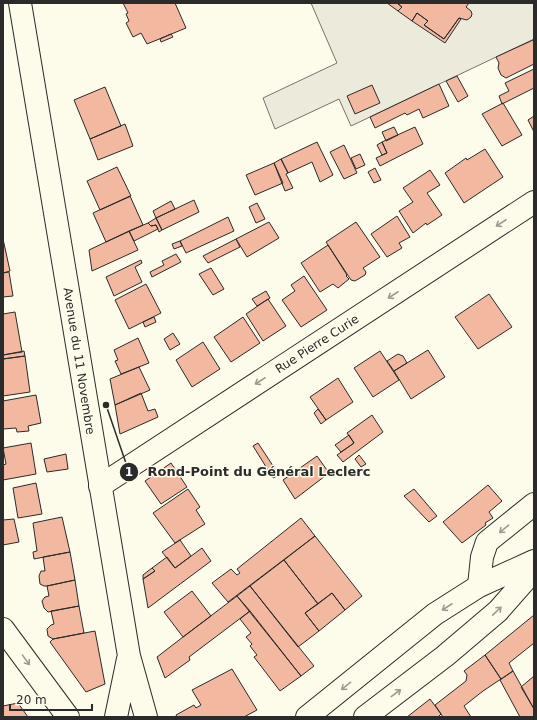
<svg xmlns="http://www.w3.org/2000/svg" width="537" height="720" viewBox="0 0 537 720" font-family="'DejaVu Sans',sans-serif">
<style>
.garden{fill:#ecebdb;stroke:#74746e}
.building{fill:#f2b8a0;stroke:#2b2b2b}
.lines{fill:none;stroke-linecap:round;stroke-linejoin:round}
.minor-casing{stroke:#2b2b2b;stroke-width:24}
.tertiary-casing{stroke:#2b2b2b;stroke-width:24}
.primary-casing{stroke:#2b2b2b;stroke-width:24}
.minor{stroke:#fdfbea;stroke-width:22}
.tertiary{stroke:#fdfbea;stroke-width:22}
.primary{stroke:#fdfbea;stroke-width:22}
.oneway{stroke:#9e9d94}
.labels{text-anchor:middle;stroke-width:3;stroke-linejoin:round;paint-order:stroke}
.street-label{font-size:12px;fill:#2b2b2b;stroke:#fdfbea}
.leader{fill:none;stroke:#2b2b2b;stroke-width:1.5}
.callout-dot{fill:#2b2b2b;stroke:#fdfbea;stroke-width:1.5}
.mark-label{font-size:12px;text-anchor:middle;font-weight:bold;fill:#fff}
.callout-label{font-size:13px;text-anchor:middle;font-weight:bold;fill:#2b2b2b;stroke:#fdfbea;stroke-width:3;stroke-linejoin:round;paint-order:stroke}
</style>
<rect width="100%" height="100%" fill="#fdfbea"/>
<path class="garden" d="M311 3H534V39L351 126 339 99 275 129 263 98 337 63Z"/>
<path class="building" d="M123 3H175L186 28 147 44 141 33 133 37 126 23 129 21 126 14 128 13Z
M387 3H397L402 7 398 11Z
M397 3H469L466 7 471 11 472 14 471 17 467 20 459 18 444 39 424 25 428 21 417 13 412 21 398 11 402 7Z
M417 13 428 21 424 25 444 39 459 18 461 19 445 43 412 21Z
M171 34 173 37 161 42 160 39Z
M533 40 534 43V64L506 78 501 75 498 68 499 63 496 57Z
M534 69V88L502 104 499 96 509 91 505 83Z
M457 76 468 96 458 102 446 81Z
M439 84 449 106 423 118 419 109 407 115 405 113 375 128 370 117Z
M372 85 380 103 355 114 347 96Z
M105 87 121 126 90 139 74 100Z
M503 103 522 135 502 146 482 114Z
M534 116V132L528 120Z
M125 124 133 146 98 160 90 139Z
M394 127 398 135 386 141 382 132Z
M415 127 423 144 380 166 376 158 387 153 382 142Z
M317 142 333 175 320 182 312 162 288 173 281 159Z
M382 142 387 153 382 155 377 145Z
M344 145 357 173 344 179 330 152Z
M485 149 503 177 464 203 445 173 466 158 467 160Z
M360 154 365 165 356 169 351 158Z
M281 159 288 173 286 174 293 188 285 191 274 163Z
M274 163 283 183 255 195 246 175Z
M117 167 131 196 100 210 87 181Z
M375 168 381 180 374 183 368 172Z
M430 170 440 185 427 193 442 215 427 225 426 223 413 233 399 211 413 202 403 188Z
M130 196 143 225 106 242 93 213Z
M194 200 199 212 162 230 156 218Z
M171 201 175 209 156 218 153 211Z
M257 203 265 219 256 223 249 207Z
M397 216 410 237 399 243 402 248 387 257 371 234Z
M228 217 234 231 186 253 180 241Z
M156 218 162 230 159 232 156 225 151 226 148 223Z
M269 222 279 238 247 257 236 239Z
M356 222 380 257 363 268 366 272 365 275 355 281 351 280 326 242Z
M148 223 151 226 156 225 158 229 134 241 129 231Z
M129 231 138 250 92 271 89 250Z
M3 239 10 271 3 273Z
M236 239 240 247 208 263 203 256Z
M180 241 182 246 174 249 172 244Z
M328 245 347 275 346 276 349 279 338 288 333 284 320 292 301 263Z
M176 254 181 262 152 277 150 272 164 265 162 261Z
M141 260 142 263 135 267 142 282 114 296 106 277Z
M211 268 224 289 213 295 199 274Z
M9 272 13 296 3 297V273Z
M304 276 327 310 301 327 282 300 295 291 291 285Z
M146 284 161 313 129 329 115 300Z
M266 291 270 298 257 306 252 299Z
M489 294 512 327 478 349 455 317Z
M268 299 286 326 263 341 246 314Z
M15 312 22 352 3 355V314Z
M154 317 156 322 145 327 143 322Z
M243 317 260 343 231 362 214 337Z
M173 333 180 344 170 350 164 339Z
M138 338 149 363 121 374 115 361 118 360 114 350Z
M203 342 220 369 192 387 176 360Z
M428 350 445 377 411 399 394 371Z
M24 351 25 356 3 359V355Z
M380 351 399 380 373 397 354 368Z
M398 354 403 356 407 363 394 371 387 361Z
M25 356 30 392 3 396V359Z
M139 367 150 390 115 405 110 379Z
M338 378 353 402 326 420 310 397Z
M141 393 148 411 155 409 158 417 120 434 115 405Z
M36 395 41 423 28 426 29 431 17 432 16 428 3 429V401Z
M318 409 326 420 321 424 314 413Z
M372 415 383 432 343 462 337 455 354 443 347 433Z
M349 435 354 443 341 452 335 445Z
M31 443 36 474 3 480V465L6 464 3 448Z
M258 443 279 475 273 478 253 446Z
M66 454 68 469 47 472 44 459Z
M359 455 366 464 361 467 355 459Z
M317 456 329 473 295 499 283 480Z
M171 463 187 487 161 504 145 481Z
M36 483 42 514 18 518 13 488Z
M488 485 502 501 489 512 493 518 485 523 486 525 462 543 443 522Z
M188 489 200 507 196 510 205 524 175 543 153 513Z
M414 489 437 516 429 522 404 496Z
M62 517 70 552 34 559 33 552 37 551 33 523Z
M301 518 315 536 228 602 212 583 231 569 237 575 240 573 237 569Z
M14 519 19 542 3 545V520Z
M315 536 362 596 345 610 332 593 318 604 284 560Z
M180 540 191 556 175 568 162 552Z
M202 548 211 561 148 608 143 579 155 571 152 568 167 557 175 568Z
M70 552 75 580 47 586H44L40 584 39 576 41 571H45L43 557Z
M284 560 318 604 305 613 319 631 298 647 250 586Z
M152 568 155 571 143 579V575Z
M75 580 79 606 48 612 44 608 42 601 45 597 49 596 47 586Z
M250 586 314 666 301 676 237 596Z
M192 591 211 616 183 637 164 612Z
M332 593 345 610 319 631 305 613Z
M237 596 250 611 189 657 190 660 165 678 157 657 183 637Z
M79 606 84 633 53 639 48 636 47 629 51 625 54 624 51 611Z
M250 611 301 676 280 691 254 657 257 655 250 646 252 644 246 637 251 633 240 619Z
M534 615V643L509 663 513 671 501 679 485 655Z
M95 631 105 684 86 692 50 642 53 639Z
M485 655 501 679 483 691 464 706 471 717H443L435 705 466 681 467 675 464 671Z
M232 669 257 710 244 717H177L176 715 194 705 196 708 201 705 192 690Z
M513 671 534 709V717H520L500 680Z
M534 676V709L521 687Z
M430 699 441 714 438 717H407Z
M18 703 28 717H3V706Z"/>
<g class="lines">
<defs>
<path id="minor" d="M100 486 534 202
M479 586 482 557 487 542 534 504"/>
<path id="tertiary" d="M20 3 129 656 146 717
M3 629 68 717
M116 717 128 659"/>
<path id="primary" d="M307 717 435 614 479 586 534 561
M365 717 445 656 498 611 534 570"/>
</defs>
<use href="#minor" class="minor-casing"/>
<use href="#tertiary" class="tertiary-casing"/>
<use href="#primary" class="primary-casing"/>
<use href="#minor" class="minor"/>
<use href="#tertiary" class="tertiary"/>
<use href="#primary" class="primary"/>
</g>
<defs><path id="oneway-shaft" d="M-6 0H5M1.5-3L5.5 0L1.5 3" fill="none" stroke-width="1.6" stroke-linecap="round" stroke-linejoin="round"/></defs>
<g class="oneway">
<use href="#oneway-shaft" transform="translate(501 223) rotate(147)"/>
<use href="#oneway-shaft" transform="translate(393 295) rotate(147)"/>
<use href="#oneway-shaft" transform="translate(260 381) rotate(147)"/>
<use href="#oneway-shaft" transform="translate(504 529) rotate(140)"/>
<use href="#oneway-shaft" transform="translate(447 607) rotate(147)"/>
<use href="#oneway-shaft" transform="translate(497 611) rotate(-44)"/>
<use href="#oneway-shaft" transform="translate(26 660) rotate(54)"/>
<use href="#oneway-shaft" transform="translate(346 686) rotate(141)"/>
<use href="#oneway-shaft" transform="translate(396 693) rotate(-37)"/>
</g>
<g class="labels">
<g class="street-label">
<text transform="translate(317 344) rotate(-33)" y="4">Rue Pierre Curie</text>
<text transform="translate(79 361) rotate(81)" y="4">Avenue du 11 Novembre</text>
</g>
</g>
<path class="leader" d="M106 405L129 472"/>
<g class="callout-dot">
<circle cx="106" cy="405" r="4"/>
<circle cx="129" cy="472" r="10"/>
</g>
<g class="mark-label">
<text x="129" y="476">1</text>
</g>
<g class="callout-label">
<text x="259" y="476">Rond-Point du Général Leclerc</text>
</g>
<rect width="537" height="720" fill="none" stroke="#2b2b2b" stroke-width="8"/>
<path d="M10 704v6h82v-6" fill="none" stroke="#2b2b2b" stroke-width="2"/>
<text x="16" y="704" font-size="12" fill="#2b2b2b" stroke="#fdfbea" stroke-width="3" paint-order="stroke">20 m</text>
</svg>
